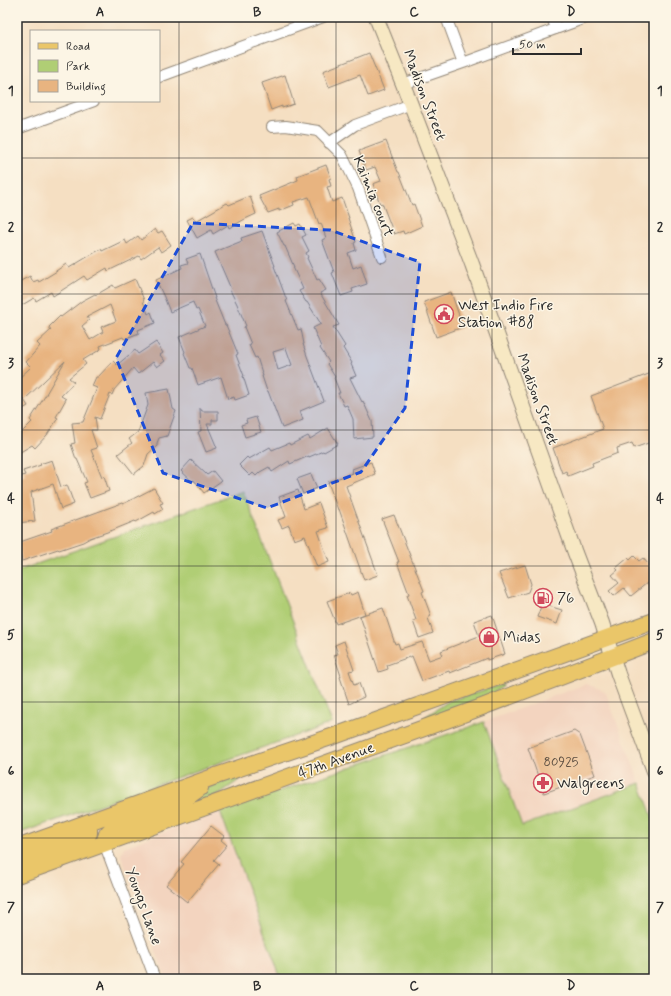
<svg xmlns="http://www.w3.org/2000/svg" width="671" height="996" viewBox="0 0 671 996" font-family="Mynerve,sans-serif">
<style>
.built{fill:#f3d4bf}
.green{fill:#b0ce75;stroke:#6e7c50}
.building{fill:#e8b480;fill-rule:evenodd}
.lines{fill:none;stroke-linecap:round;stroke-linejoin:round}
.minor-casing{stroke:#908576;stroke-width:12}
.secondary-casing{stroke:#908576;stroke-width:16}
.primary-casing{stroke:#908576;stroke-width:18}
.minor{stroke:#fff;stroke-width:10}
.secondary{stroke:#f7e8c3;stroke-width:14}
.primary{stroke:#eac669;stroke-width:16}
.marked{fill:#1d4ed8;fill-opacity:0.2;stroke:#1d4ed8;stroke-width:3;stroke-dasharray:8 5;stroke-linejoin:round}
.grid{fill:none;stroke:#2b2b2b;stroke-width:1;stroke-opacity:0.55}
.labels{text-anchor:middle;stroke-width:3;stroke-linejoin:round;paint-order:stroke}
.number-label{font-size:13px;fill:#5a4d40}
.street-label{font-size:15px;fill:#2b2b2b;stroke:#fcf5e5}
.poi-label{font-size:15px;fill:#2b2b2b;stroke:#fcf5e5;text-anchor:start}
.neatline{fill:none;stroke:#2b2b2b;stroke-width:1.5}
.grid-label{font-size:13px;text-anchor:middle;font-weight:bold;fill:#2b2b2b}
</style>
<rect width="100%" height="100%" fill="#fcf5e5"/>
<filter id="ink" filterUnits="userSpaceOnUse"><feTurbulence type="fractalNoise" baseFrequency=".025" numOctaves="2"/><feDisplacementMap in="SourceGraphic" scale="8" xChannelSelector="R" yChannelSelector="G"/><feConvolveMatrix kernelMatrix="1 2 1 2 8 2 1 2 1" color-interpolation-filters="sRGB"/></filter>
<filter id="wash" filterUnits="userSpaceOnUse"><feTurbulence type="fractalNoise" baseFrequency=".012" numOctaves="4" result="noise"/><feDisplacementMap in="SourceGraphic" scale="16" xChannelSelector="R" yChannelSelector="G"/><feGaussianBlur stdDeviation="0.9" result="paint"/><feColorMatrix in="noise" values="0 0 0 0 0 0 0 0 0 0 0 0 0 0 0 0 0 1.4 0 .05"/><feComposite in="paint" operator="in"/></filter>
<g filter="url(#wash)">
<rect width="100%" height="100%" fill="#f5dfc2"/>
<path class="built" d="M586 684 605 691 640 783 522 826 484 722Z
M220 811 281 979H166L121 855 124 847Z"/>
<path class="green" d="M243 491 332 723 17 834V571Z
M503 684 502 687 489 696 426 719 425 717 449 701Z
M484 722 522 826 640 783 654 821V979H281L220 811Z
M240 775 242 778 219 794 187 806 202 791 209 787Z"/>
<g id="blocks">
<path class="building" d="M369 53 384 90 368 96 360 75 329 87 323 71Z
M285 75 294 104 282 108V106L271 110 262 83Z
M386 141 398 172H399L412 205 414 204 422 226 404 234 403 231 394 234 382 203 380 204 373 184 381 181 375 167 366 170 359 151Z
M326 165 331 178 329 179 331 186 327 187 332 202 342 198 349 218H348L356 242 354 243 356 250 348 253 353 268 361 265 367 284 352 289 353 292 341 296 332 273 334 272 322 240 326 238 321 223 319 224 309 197 293 202 294 205 279 211V209L268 213 259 196 298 180 297 176Z
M250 196 256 214 245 219 229 228 228 225 213 234 211 230 197 238 187 220 193 217 196 221 227 203 229 205Z
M294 223 296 226 300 224 306 235 302 237 309 251 306 253 308 257 307 258 317 280 319 279 326 290 320 293 339 325 333 327 345 346 343 348 352 363 351 364 356 376 350 378 362 402 363 401 372 421 373 437 354 439 353 419 347 405 344 406 338 393H340L334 378 335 377 327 364 329 362 320 348 321 347 313 328 321 324 307 302H306L299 291 303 289 293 267H294L285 246H284L277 232Z
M155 229 158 233 162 231 171 245 161 252 158 247 141 259 139 256 108 271 107 268 87 280 84 276 53 296 51 292 36 301 34 298 17 308V283L30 276 33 282 38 280 39 282 57 271H56L66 264 69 268 89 256 101 249 102 251 125 240 127 244 138 236 141 240Z
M262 231 275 266H274L287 301H286L298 330 301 329 304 344H303L307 356 324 401 300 411 303 420 282 428 268 391H267L262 376H263L257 357 255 358 249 345 251 344 244 327 246 326 237 304 230 290 231 289 215 252 242 241 241 238ZM286 348 292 365 278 370 273 352Z
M200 254 215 298H214L225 325H226L238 354 236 355 244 376H243L249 395 235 400 234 397 228 399 221 377 198 385 192 368H190L184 353 185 352 179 337 205 326 198 309 196 310 193 302 170 312 164 297 156 280 182 268 181 265 188 263 186 259Z
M135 279 144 300 143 301 148 314 151 312 155 323 138 330 139 333 124 339 123 337 100 346 101 349 83 360 86 364 69 378 74 382 61 396 66 399 56 417 58 418 47 435 35 448 32 445 17 454V437L32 422 30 420 47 393 46 394 65 361 24 400 28 406 21 410 17 406V380L31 367 26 362 40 346 37 343 51 330 49 327 60 316 61 317 82 301 95 294 96 295 113 285 115 288ZM110 305 116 321 101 327 103 332 90 340 82 326 89 320 87 317Z
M451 292 463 327 436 337 424 302Z
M156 342 163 353 160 355 165 361 157 367 153 362 138 374 133 368 114 390 112 395 110 394 100 419 95 417 97 430H91L97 448 91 450 102 477 104 476 109 491 90 498 84 483 87 482 77 459H76L71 444 75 443 72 423 83 422 97 388 92 386 96 377H98L113 361 117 365 135 350 138 354Z
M654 372V441L634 448 632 443 617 448 618 453 592 463 593 466 568 476 566 471 562 473 553 448 603 429 591 396Z
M169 389 173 409 176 411 167 436 159 438 157 443V446L148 454 144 466 134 474 118 454 132 443 129 439 138 432 148 405 146 393Z
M200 408 202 411H218V420H212V424H207L217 448 206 452 198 432 201 431Z
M256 417 261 432 245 437 241 425 247 423 246 420Z
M328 428 338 444 324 452 323 451 309 457V456L290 464 289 461 272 472 269 467 260 472 256 476 253 473 250 476 239 465 247 457 249 459 270 447 272 450 289 443 290 445 308 436 310 439Z
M52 460 61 487 67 485 74 504 61 509 53 484 31 492 35 521 17 523V478L25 475 23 471 41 465 40 464Z
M191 460 207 475 213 471 221 481 204 493 194 480 192 481 181 471Z
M371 462 375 474 346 486 378 575 364 580 339 509 338 510 328 482 353 473 352 469Z
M311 474 317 488 303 494 297 479Z
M154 488 163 503 160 504 163 509 155 514 154 512 136 522 135 521 113 530 90 538 83 542 59 550 58 549 22 561 17 543 52 531 51 529 122 503 123 504Z
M298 490 304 509 319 503 328 528 318 531 329 562 317 567 305 536 294 540 289 525 282 528 278 520 286 517 279 497Z
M394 515 424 591 422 592 431 616 428 618 433 633 419 638 413 621 416 620 407 595 409 594 397 562H399L382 519Z
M634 556 639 561 643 558 654 571V591L647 583 631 596 624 588 614 596 609 591 619 583 612 575 618 570 616 568 628 558 630 560Z
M525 565 531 584 528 592 509 598 499 573Z
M358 592 365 614 336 624 327 601 350 593 351 595Z
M542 604 562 610 557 624 537 617Z
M383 608 395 644 398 643 400 649 422 642 429 660 443 655 441 651 479 636 474 621 492 615 505 654 487 660V658L450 673 449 671 422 681 412 656 387 665 388 669 379 672 360 616Z
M344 641 354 670 349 671 354 685 359 683 364 697 349 704 340 677 341 676 334 655 338 654 335 645Z
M574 731 580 735 595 775 544 793 528 748Z
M211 826 224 836 221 840 227 845 214 860 219 864 187 902 166 885 184 864 181 862Z"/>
</g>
</g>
<g filter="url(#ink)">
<use href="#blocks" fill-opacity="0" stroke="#908576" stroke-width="1"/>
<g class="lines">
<defs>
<path id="minor" d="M446 17 463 63
M552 17 556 29
M159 77 323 17
M403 84 463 63 588 17
M272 127 286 126 318 131 342 155 358 188 382 257
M17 129 94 101
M329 143 355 125 411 104
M104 843 155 979"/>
<path id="secondary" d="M376 17 403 84 472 264 575 553 602 623 618 674 654 771"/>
<path id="primary" d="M104 843 107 834 114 827 175 806 200 788
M17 848 216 776 337 735 654 621
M17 863 24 858 86 835 89 833V829L87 826 82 825
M17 875 474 710 654 641"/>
</defs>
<use href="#minor" class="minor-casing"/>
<use href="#secondary" class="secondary-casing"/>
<use href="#primary" class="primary-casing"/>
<use href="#minor" class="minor"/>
<use href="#secondary" class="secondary"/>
<use href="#primary" class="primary"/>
</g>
</g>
<path class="marked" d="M193 223 330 230 420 262 405 408 361 472 267 508 163 473 116 358Z"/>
<path class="grid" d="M179 17V979M336 17V979M492 17V979M17 158H654M17 294H654M17 430H654M17 566H654M17 702H654M17 838H654"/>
<defs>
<symbol id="civic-ring" viewBox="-11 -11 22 22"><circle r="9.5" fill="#fcf5e5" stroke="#d1495b" stroke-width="1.5"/><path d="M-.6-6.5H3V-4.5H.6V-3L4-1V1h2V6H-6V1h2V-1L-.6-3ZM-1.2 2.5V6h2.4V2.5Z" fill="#d1495b"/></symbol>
<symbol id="fuel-ring" viewBox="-11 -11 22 22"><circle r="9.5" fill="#fcf5e5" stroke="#d1495b" stroke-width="1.5"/><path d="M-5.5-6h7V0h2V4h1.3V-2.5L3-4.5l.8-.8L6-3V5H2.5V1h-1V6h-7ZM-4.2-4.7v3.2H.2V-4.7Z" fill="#d1495b"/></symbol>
<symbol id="shop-ring" viewBox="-11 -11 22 22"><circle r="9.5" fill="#fcf5e5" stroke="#d1495b" stroke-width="1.5"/><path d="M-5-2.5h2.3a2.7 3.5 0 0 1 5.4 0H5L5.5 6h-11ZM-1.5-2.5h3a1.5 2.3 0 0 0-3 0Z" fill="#d1495b"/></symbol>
<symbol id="pharmacy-ring" viewBox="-11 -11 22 22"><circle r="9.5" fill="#fcf5e5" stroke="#d1495b" stroke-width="1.5"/><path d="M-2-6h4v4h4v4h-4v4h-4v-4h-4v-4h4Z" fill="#d1495b"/></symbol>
</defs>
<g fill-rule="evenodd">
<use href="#civic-ring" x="433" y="303" width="22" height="22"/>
<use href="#fuel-ring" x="532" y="587" width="22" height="22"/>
<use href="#shop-ring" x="478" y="626" width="22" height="22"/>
<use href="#pharmacy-ring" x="532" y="772" width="22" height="22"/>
</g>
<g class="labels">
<g class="number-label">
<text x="561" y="766">80925</text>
</g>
<g class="street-label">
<text transform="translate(425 95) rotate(69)" y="5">Madison Street</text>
<text transform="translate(374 196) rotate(68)" y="5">Kaimia court</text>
<text transform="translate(538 399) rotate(70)" y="5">Madison Street</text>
<text transform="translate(336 760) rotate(-20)" y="5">47th Avenue</text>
<text transform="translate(144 906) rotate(70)" y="5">Youngs Lane</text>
</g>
<g class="poi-label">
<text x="458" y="310">West Indio Fire<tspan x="458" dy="17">Station #88</tspan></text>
<text x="557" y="603">76</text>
<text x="503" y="642">Midas</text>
<text x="557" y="788">Walgreens</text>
</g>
</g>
<rect width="671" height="996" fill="none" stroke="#fcf5e5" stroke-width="44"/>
<rect x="30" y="30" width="130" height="72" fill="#fcf5e5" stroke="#a8a49b"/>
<rect x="38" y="43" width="20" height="6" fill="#eac669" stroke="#a8a49b"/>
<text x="66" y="50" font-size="12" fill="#2b2b2b">Road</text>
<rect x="38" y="60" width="20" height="12" fill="#b0ce75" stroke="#a8a49b"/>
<text x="66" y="70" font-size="12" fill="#2b2b2b">Park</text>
<rect x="38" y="80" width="20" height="12" fill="#e8b480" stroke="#a8a49b"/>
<text x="66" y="90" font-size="12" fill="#2b2b2b">Building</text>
<path d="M513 48v6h68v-6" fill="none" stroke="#2b2b2b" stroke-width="2"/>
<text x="519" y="48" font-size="12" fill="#2b2b2b" stroke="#fcf5e5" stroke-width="3" paint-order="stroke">50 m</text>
<rect x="22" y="22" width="627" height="952" class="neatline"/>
<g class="grid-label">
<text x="100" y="16">A</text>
<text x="257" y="16">B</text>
<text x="414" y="16">C</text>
<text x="571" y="16">D</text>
<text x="11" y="95">1</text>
<text x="660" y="95">1</text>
<text x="11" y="231">2</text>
<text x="660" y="231">2</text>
<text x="11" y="367">3</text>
<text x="660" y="367">3</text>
<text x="11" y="503">4</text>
<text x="660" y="503">4</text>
<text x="11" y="639">5</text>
<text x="660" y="639">5</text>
<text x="11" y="775">6</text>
<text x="660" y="775">6</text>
<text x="11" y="911">7</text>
<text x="660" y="911">7</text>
<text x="100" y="990">A</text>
<text x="257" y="990">B</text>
<text x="414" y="990">C</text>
<text x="571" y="990">D</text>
</g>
</svg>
